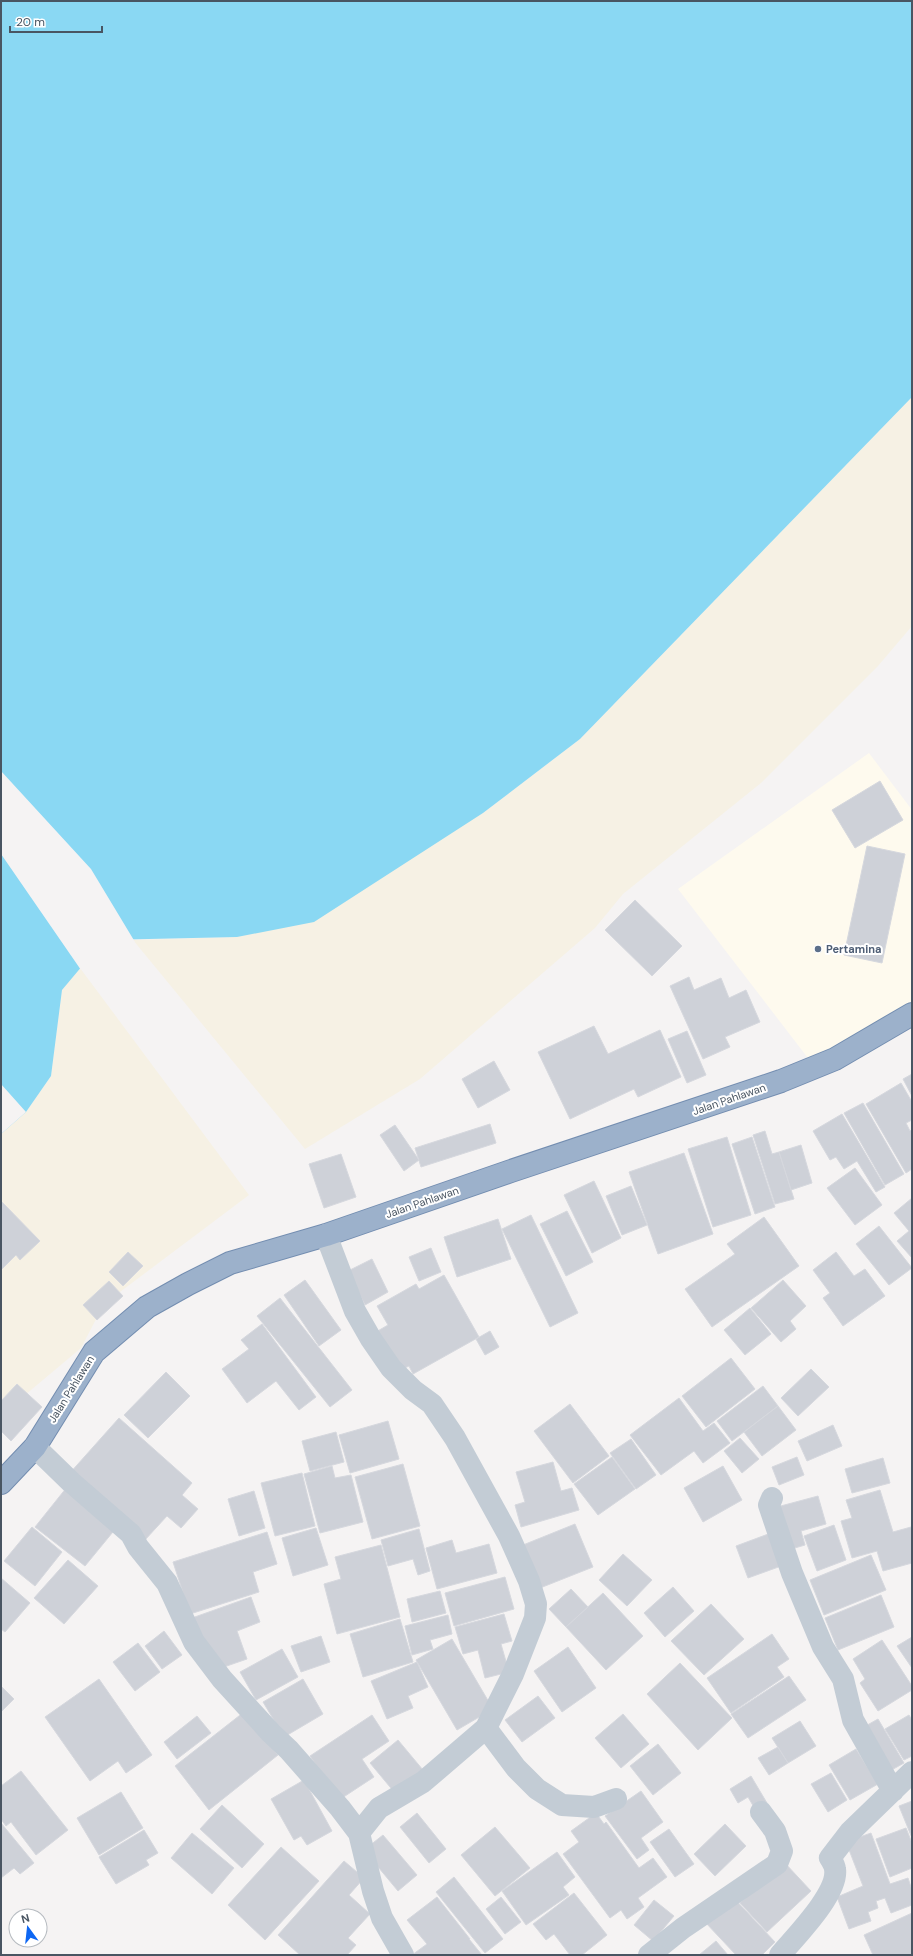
<svg xmlns="http://www.w3.org/2000/svg" width="913" height="1956" viewBox="0 0 913 1956" font-family="'DM Sans',sans-serif">
<style>
.commercial{fill:#fefaee}
.sand{fill:#f6f1e4}
.water{fill:#8ad8f3}
.pier{fill:#f5f3f3}
.building{fill:#ced1d8;stroke:#d6d8de}
.lines{fill:none;stroke-linecap:round;stroke-linejoin:round}
.trunk-casing{stroke:#738db0;stroke-width:24}
.minor{stroke:#c3ccd5;stroke-width:22}
.trunk{stroke:#9cb1cb;stroke-width:22}
.service-dot{fill:#5c6f8a;stroke:#fff;stroke-width:1.5}
.labels{text-anchor:middle;stroke-width:4;stroke-linejoin:round;paint-order:stroke}
.service-label{font-size:11px;font-weight:bold;fill:#4e5e75;stroke:#fff;text-anchor:start}
.street-label{font-size:11px;fill:#495562;stroke:#fff}
</style>
<rect width="100%" height="100%" fill="#f5f3f3"/>
<path class="commercial" d="M869 753 912 810V1010L811 1062 678 889Z"/>
<path class="sand" d="M912 397V626L878 666 761 783 623 894 595 928 420 1079 305 1149 133 940 237 937 483 813 580 739Z
M80 968 249 1195 104 1304 81 1348 12 1406 1 1412V1134L26 1112 51 1076 62 990Z"/>
<path class="water" d="M1 1H912V397L580 739 483 813 314 922 237 937 104 940 62 990 51 1076 26 1112 1 1134Z"/>
<path class="pier" d="M1 771 91 869 135 942H105L81 970 1 854Z
M1 1084 26 1112 1 1134Z"/>
<path class="building" d="M880 781 903 820 855 848 832 810Z
M867 846 905 854 882 963 844 955Z
M635 900 682 946 652 976 605 930Z
M689 977 694 990 721 978 729 998 746 990 760 1022 725 1037 730 1047 703 1059 670 986Z
M594 1026 608 1054 660 1030 681 1077 638 1097 634 1089 570 1119 538 1052Z
M687 1031 706 1075 687 1083 668 1039Z
M494 1061 510 1090 478 1108 462 1079Z
M912 1074V1096L903 1079Z
M901 1083 912 1102V1120L906 1123 910 1131 912 1129V1169L906 1173 866 1104Z
M863 1103 904 1174 885 1185 844 1113Z
M842 1114 885 1187 876 1192 857 1161 844 1169 836 1157 830 1160 813 1131Z
M490 1124 496 1143 421 1167 415 1148Z
M395 1125 419 1160 404 1171 380 1135Z
M765 1131 772 1154 779 1152 794 1199 775 1204 753 1135Z
M727 1137 751 1215 713 1227 688 1149Z
M752 1137 775 1207 755 1214 732 1144Z
M801 1145 812 1183 791 1190 779 1152Z
M684 1153 713 1234 658 1254 629 1172Z
M341 1154 356 1197 324 1208 309 1164Z
M855 1168 882 1205 855 1225 827 1188Z
M594 1181 621 1238 592 1253 564 1195Z
M631 1186 647 1225 622 1235 606 1196Z
M912 1198V1258L897 1241 909 1231 894 1213Z
M1 1201 40 1241 20 1260 16 1255 1 1270Z
M567 1211 593 1262 566 1276 540 1224Z
M531 1215 578 1313 550 1327 502 1229Z
M764 1217 799 1266 712 1327 685 1289 735 1254 727 1244Z
M498 1219 511 1259 457 1277 444 1237Z
M879 1226 912 1268 889 1285 856 1244Z
M431 1248 441 1272 419 1281 409 1257Z
M128 1252 143 1266 123 1286 109 1272Z
M836 1252 854 1276 865 1269 885 1296 843 1326 823 1298 830 1293 813 1270Z
M372 1259 388 1292 365 1305 348 1271Z
M444 1275 479 1337 413 1374 409 1366 398 1371 376 1332 388 1325 377 1306 416 1284 419 1289Z
M305 1280 341 1330 319 1346 284 1295Z
M783 1280 806 1306 790 1321 796 1329 781 1342 751 1308Z
M109 1281 123 1296 97 1320 83 1305Z
M280 1298 352 1390 330 1407 257 1316Z
M750 1308 771 1334 745 1355 724 1330Z
M262 1324 316 1397 299 1410 276 1381 247 1403 222 1369 249 1349 241 1340Z
M490 1331 499 1347 485 1355 476 1339Z
M731 1358 755 1389 706 1427 682 1396Z
M811 1369 829 1387 798 1416 781 1398Z
M166 1372 190 1396 148 1438 124 1415Z
M17 1384 42 1407 11 1441 1 1431V1401Z
M763 1386 778 1406 732 1441 717 1421Z
M679 1398 703 1431 714 1423 730 1443 703 1463 694 1451 661 1475 630 1435Z
M570 1404 609 1456 573 1483 534 1431Z
M778 1406 796 1430 762 1456 744 1432Z
M119 1418 192 1483 182 1495 198 1509 181 1528 167 1516 145 1540 69 1474Z
M388 1421 399 1459 350 1473 339 1435Z
M833 1425 842 1446 807 1461 798 1441Z
M336 1432 344 1462 310 1471 302 1441Z
M740 1438 759 1459 742 1473 724 1451Z
M631 1439 656 1475 636 1489 610 1453Z
M612 1457 635 1489 598 1515 574 1484Z
M797 1457 804 1475 779 1485 772 1467Z
M883 1458 890 1483 852 1493 845 1469Z
M553 1462 561 1491 572 1488 579 1510 521 1527 515 1505 525 1502 516 1472Z
M403 1464 420 1526 372 1539 355 1477Z
M332 1466 335 1478 351 1475 363 1522 320 1533 304 1474Z
M723 1466 742 1500 703 1522 684 1488Z
M302 1473 315 1526 275 1536 261 1483Z
M67 1487 117 1527 85 1566 35 1527Z
M880 1490 893 1532 911 1527 912 1529V1563L883 1571 877 1551 852 1558 841 1521 852 1518 846 1500Z
M254 1491 265 1528 239 1536 228 1499Z
M818 1496 826 1524 801 1531 805 1545 788 1550 777 1507Z
M575 1524 593 1567 540 1588 523 1545Z
M834 1525 846 1560 817 1571 804 1536Z
M32 1527 62 1552 35 1586 4 1561Z
M316 1528 328 1565 293 1576 282 1538Z
M419 1529 430 1571 418 1575 413 1559 388 1566 381 1540Z
M267 1532 277 1564 253 1572 259 1592 190 1614 173 1562Z
M771 1533 784 1565 748 1578 736 1546Z
M452 1540 456 1553 489 1544 497 1573 437 1589 426 1548Z
M381 1545 400 1617 337 1634 324 1584 341 1579 335 1557Z
M623 1554 652 1580 627 1606 599 1580Z
M871 1555 886 1590 824 1615 810 1580Z
M68 1560 98 1586 64 1624 34 1598Z
M505 1577 514 1609 454 1626 445 1593Z
M1 1578 30 1603 5 1632 1 1629Z
M673 1587 694 1611 665 1637 644 1613Z
M571 1589 588 1607 566 1627 549 1609Z
M440 1591 446 1613 412 1622 407 1599Z
M603 1593 643 1636 606 1670 566 1627Z
M881 1595 894 1627 838 1650 825 1618Z
M251 1597 260 1622 237 1631 247 1659 218 1669 192 1618Z
M711 1604 744 1639 704 1675 671 1641Z
M504 1614 512 1641 501 1644 509 1672 485 1678 478 1650 463 1654 455 1627Z
M448 1615 452 1634 430 1640 433 1649 412 1655 405 1626Z
M400 1619 413 1662 363 1677 350 1634Z
M164 1631 182 1655 162 1669 145 1646Z
M772 1634 789 1659 777 1667 784 1677 731 1713 707 1678Z
M321 1636 330 1662 301 1672 291 1646Z
M912 1637V1668L897 1646Z
M452 1639 493 1709 457 1730 416 1660Z
M882 1640 912 1686V1690L878 1711 860 1683 865 1679 853 1659Z
M138 1643 160 1672 135 1691 113 1662Z
M568 1647 596 1688 562 1712 534 1671Z
M282 1649 298 1677 256 1700 240 1672Z
M417 1662 428 1687 408 1696 413 1708 387 1719 371 1681Z
M680 1663 732 1718 698 1750 647 1694Z
M789 1676 806 1700 748 1738 731 1714Z
M99 1679 152 1755 126 1773 118 1761 90 1781 45 1717Z
M303 1679 323 1714 284 1737 263 1702Z
M1 1686 14 1699 1 1712Z
M538 1696 555 1718 522 1742 505 1720Z
M244 1712 278 1755 209 1810 175 1766Z
M623 1714 649 1744 621 1768 595 1738Z
M372 1715 389 1741 362 1759 374 1777 339 1800 310 1756Z
M909 1715 912 1720V1756L904 1760 885 1729Z
M197 1716 211 1733 177 1759 164 1742Z
M878 1719 904 1763 888 1772 862 1728Z
M800 1721 816 1746 788 1763 772 1738Z
M398 1740 423 1770 395 1793 370 1763Z
M658 1744 681 1773 653 1795 630 1766Z
M778 1747 788 1763 769 1775 758 1758Z
M856 1749 878 1784 850 1800 829 1765Z
M21 1771 68 1830 36 1855 11 1822 6 1826 1 1819V1786Z
M831 1773 847 1800 828 1812 811 1784Z
M751 1776 767 1803 755 1809 748 1797 738 1803 730 1789Z
M304 1780 332 1831 307 1845 301 1836 294 1840 271 1799Z
M641 1791 663 1822 641 1838 649 1850 637 1859 605 1816Z
M121 1792 143 1828 99 1855 77 1818Z
M912 1801V1838L899 1806Z
M222 1805 264 1844 242 1868 200 1829Z
M417 1813 446 1849 429 1863 400 1827Z
M596 1813 604 1824 606 1822 639 1868 653 1858 667 1877 638 1898 644 1907 627 1919 621 1910 610 1918 563 1854 579 1842 571 1831Z
M1 1823 34 1863 20 1874 14 1868 1 1878Z
M725 1824 746 1846 715 1876 694 1854Z
M495 1827 530 1868 495 1896 461 1855Z
M906 1828 912 1843V1868L890 1877 876 1839Z
M669 1829 694 1864 675 1877 650 1842Z
M144 1830 158 1853 146 1860 149 1865 116 1884 99 1857Z
M192 1833 234 1868 212 1894 171 1858Z
M871 1833 890 1884 908 1878 912 1890V1905L891 1913 885 1898 876 1901 878 1908 868 1912 871 1921 849 1929 837 1897 863 1886 846 1842Z
M383 1835 417 1875 398 1891 364 1850Z
M281 1847 319 1881 265 1940 228 1905Z
M557 1852 575 1877 563 1887 569 1895 526 1925 502 1891Z
M344 1861 364 1878 349 1895 370 1914 348 1938 356 1945 347 1955H300L278 1935Z
M784 1862 811 1891 767 1932 740 1903Z
M454 1877 503 1939 485 1953 436 1892Z
M574 1893 607 1935 582 1955H570L554 1934 546 1940 533 1924Z
M732 1896 775 1942 762 1955H736L705 1922Z
M437 1897 470 1939H469L482 1955H412L427 1944 407 1920Z
M501 1897 521 1922 505 1934 486 1909Z
M654 1900 674 1916 653 1941 634 1925Z
M912 1913V1955H873L864 1935Z
M716 1941 728 1955H699Z"/>
<g class="lines">
<defs>
<path id="trunk" d="M1 1483 35 1447 94 1352 147 1307 188 1284 230 1263 326 1235 511 1171 781 1081 835 1059 912 1014"/>
</defs>
<use href="#trunk" class="trunk-casing"/>
<path class="minor" d="M326 1235 355 1311 371 1339 391 1368 413 1390 432 1404 455 1438 509 1536 529 1581 536 1604 535 1618 513 1674 486 1728 423 1782 379 1808 359 1833 373 1891 382 1918 403 1955
M35 1447 71 1482 131 1534 138 1547 167 1583 194 1642 222 1679 271 1733 289 1750 340 1808 359 1833
M772 1498 769 1505 792 1573 823 1647 843 1679 853 1720 893 1791
M486 1728 516 1768 537 1789 562 1805 594 1807 616 1799
M649 1955 683 1928 777 1864 782 1851 775 1831 761 1812
M780 1955C795 1937 839 1893 835 1869 835 1866 832 1861 830 1858L850 1832 912 1772"/>
<use href="#trunk" class="trunk"/>
</g>
<circle class="service-dot" cx="818" cy="949" r="4"/>
<g class="labels">
<g class="service-label">
<text x="826" y="953">Pertamina</text>
</g>
<g class="street-label">
<text transform="translate(729 1099) rotate(-19)" y="4">Jalan Pahlawan</text>
<text transform="translate(422 1202) rotate(-19)" y="4">Jalan Pahlawan</text>
<text transform="translate(71 1389) rotate(-58)" y="4">Jalan Pahlawan</text>
</g>
</g>
<rect width="913" height="1956" fill="none" stroke="#495562" stroke-width="4"/>
<g transform="translate(28 1928) rotate(345)"><circle r="19" fill="#ffffff" stroke="#b6bbc0"/>
<path d="M0-3L7 15L0 10L-7 15Z" fill="#0e67f3"/>
<text y="-6" font-size="11" font-weight="bold" text-anchor="middle" fill="#495562">N</text>
</g>
<path d="M10 26v6h92v-6" fill="none" stroke="#495562" stroke-width="2"/>
<text x="16" y="26" font-size="12" fill="#495562" stroke="#ffffff" stroke-width="3" paint-order="stroke">20 m</text>
</svg>
